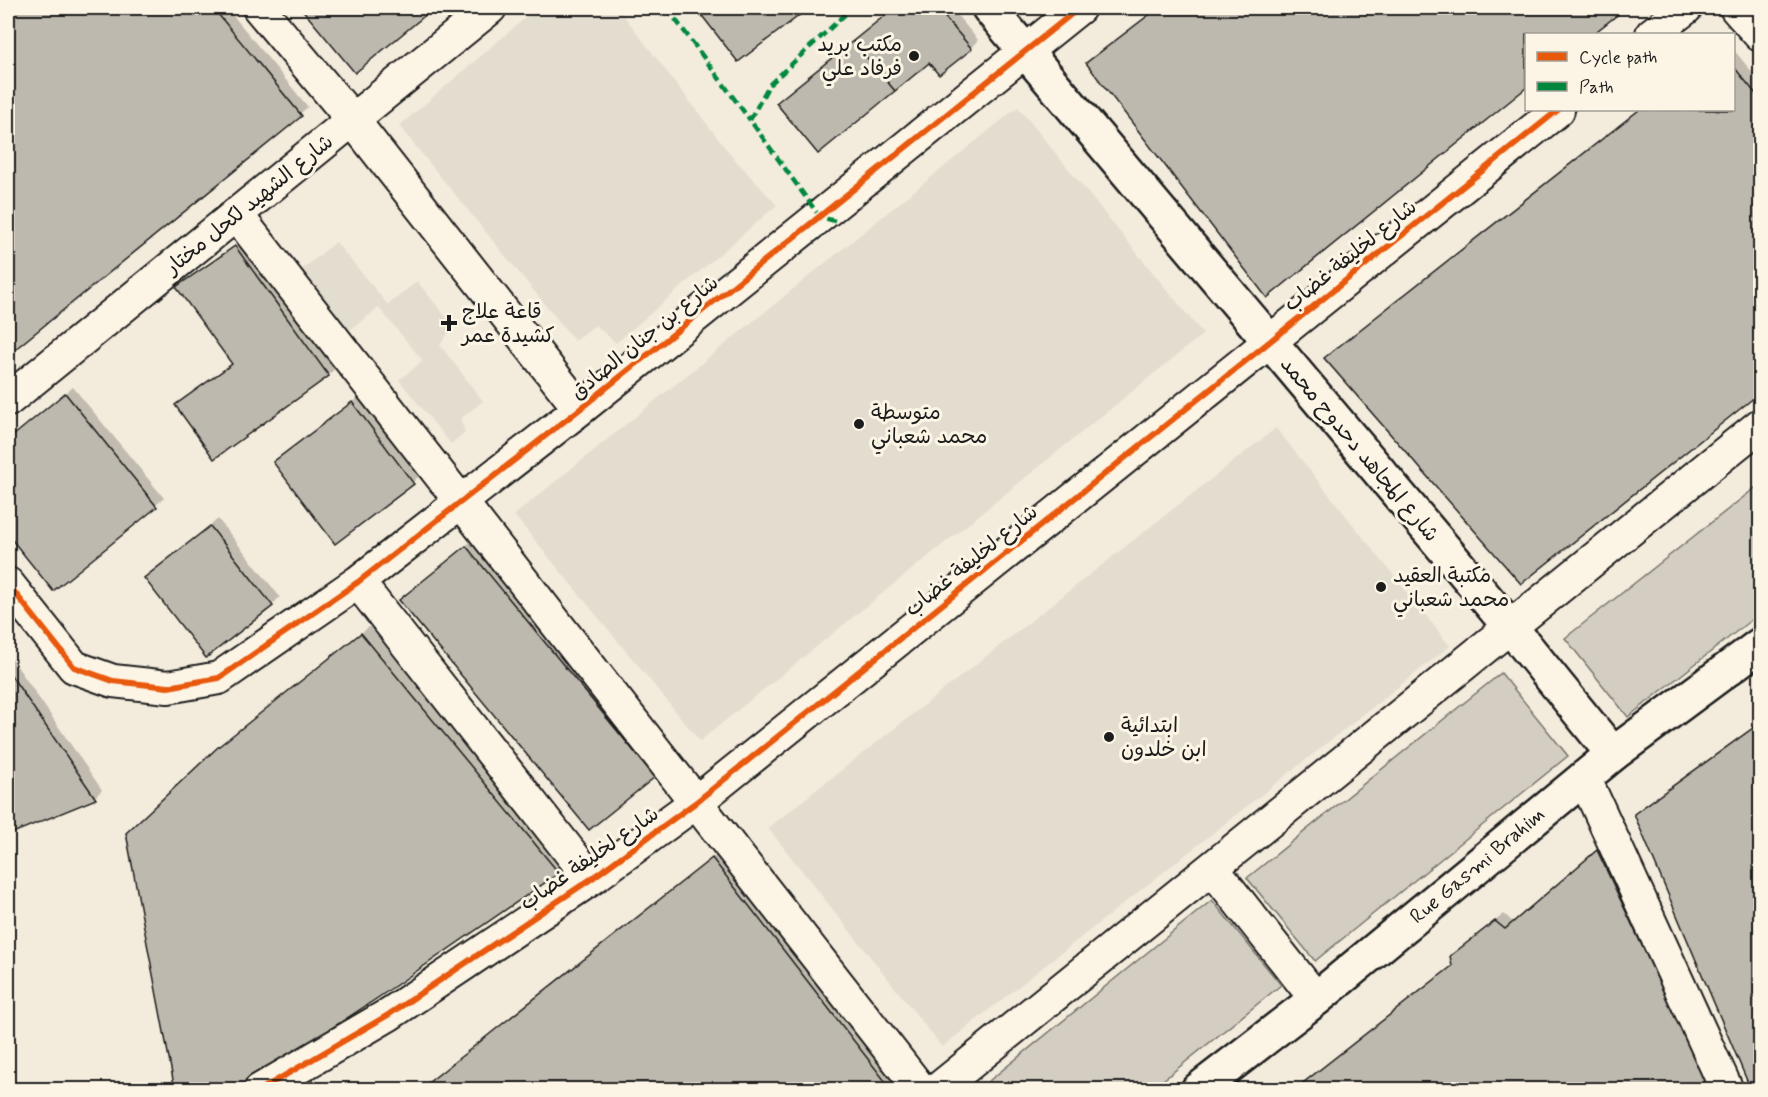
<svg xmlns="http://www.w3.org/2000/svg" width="1768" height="1097" viewBox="0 0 1768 1097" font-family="Mynerve,'Playpen Sans Arabic',sans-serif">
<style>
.built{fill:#e3ddcf}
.green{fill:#d3cec1;stroke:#78756e;stroke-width:1.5}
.shadow{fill:#0003}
.building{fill:#beb9ae;stroke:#1c1c1c;stroke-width:1.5}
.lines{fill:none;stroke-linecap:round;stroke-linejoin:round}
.minor-casing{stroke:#1c1c1c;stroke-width:36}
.tertiary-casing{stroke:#1c1c1c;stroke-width:38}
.secondary-casing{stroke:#1c1c1c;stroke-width:38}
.minor{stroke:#fcf5e5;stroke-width:32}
.tertiary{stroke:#fcf5e5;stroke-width:33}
.secondary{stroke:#fcf5e5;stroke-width:33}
.quiet{stroke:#00873e;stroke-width:4.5;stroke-dasharray:9 4.5;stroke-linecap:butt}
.cycleway-casing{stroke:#fcf5e5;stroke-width:10}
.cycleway{stroke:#e8590c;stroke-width:6}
.poi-dot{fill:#1c1c1c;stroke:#fcf5e5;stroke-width:2}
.labels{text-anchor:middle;stroke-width:6;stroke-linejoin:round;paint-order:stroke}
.poi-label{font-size:21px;fill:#1c1c1c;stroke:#fcf5e5;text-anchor:start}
.street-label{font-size:21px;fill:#1c1c1c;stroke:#fcf5e5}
</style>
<rect width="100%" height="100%" fill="#f3ecdd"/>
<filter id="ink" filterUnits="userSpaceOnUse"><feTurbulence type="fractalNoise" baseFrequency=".0167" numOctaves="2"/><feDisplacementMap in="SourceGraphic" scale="12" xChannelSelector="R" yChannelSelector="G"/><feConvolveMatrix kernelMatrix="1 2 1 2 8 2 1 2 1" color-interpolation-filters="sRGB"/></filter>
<g filter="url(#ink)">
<path class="built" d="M537 8H618L730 154 777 205 616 343 595 325 575 341 399 126Z
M1018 107 1203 334 700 741 514 515Z
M336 242 388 305 417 281 453 326 440 345 483 401 460 419 465 432 451 444 399 380 423 361 379 308 348 331 300 271Z
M1276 428 1450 646 942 1047 768 828Z"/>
<path class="green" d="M1760 484V613L1628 717 1565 638Z
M1501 673 1568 756 1315 961 1247 878Z
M1212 900 1281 985 1152 1089H979Z"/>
<path class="shadow" d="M8 8H227L308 107 8 353Z
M303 8H431L355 70Z
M697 8H806L739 60Z
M894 8H951L978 40 971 48 929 61 778 103 794 87Z
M1158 8H1624L1590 34H1526V86L1267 296 1088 63Z
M1734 50 1760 82V391L1521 582 1326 358 1639 110H1734Z
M243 239 336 368 328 375 177 405 233 363 178 288 186 280Z
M73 387 164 498 54 589 8 532V440Z
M360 396 420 475 413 482 275 462Z
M218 519 280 597 272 605 146 578Z
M474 539 662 768 590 828 409 592Z
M370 626 566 864 558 872 379 996 228 739Z
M8 653 102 790 95 797 8 834Z
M1760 722V1090H1752L1635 814 1643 806Z
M1605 843 1721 1090H1293L1453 965 1452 956 1460 948 1504 914 1514 923Z
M720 852 903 1085 898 1090H420Z"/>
<path class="building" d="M8 8H213L302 116 8 355Z
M301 8H434L355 73Z
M696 8H809L738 62Z
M894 8H937L972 49 939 75 929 63 895 91 853 41Z
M1158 8H1626L1593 34H1526V88L1267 298 1086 63Z
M853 41 895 91 818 154 776 103Z
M1734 67 1760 99V393L1521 584 1324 358 1639 110H1734Z
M235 246 329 376 214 459 175 405 232 364 176 287Z
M65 393 157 507 53 591 8 535V440Z
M352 402 414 484 335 544 273 462Z
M210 526 273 606 206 658 144 578Z
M466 546 655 777 589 830 399 600Z
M361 633 559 873 379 997 238 1090H175L126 833 218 747Z
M8 671 96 799 8 835Z
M1760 723V1090H1751L1634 814Z
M1597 850 1710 1090H1294L1452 966 1450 956 1495 921 1505 929Z
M712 858 892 1090H419Z"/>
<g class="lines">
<defs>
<path id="minor" d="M259 8 352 119 580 409
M1736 8 1760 35
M1652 34 1686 8
M236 214C466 504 691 798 921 1090
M8 400 490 8
M358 582 591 879
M8 584 74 667 113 681 168 687 219 678 358 582 580 409 1079 8
M1584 777 1727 1090
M1212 868 1316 999
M260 1090 388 1015 591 879 695 803 1558 110
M937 1090 1760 425"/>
<path id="tertiary" d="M989 8 1511 628 1613 754"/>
<path id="secondary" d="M1198 1090 1316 999 1613 754 1760 645"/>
</defs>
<use href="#minor" class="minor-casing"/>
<use href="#tertiary" class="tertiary-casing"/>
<use href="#secondary" class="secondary-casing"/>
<use href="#minor" class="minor"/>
<use href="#tertiary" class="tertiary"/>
<use href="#secondary" class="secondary"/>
<path class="quiet" d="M667 8 750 120
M835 221 820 217 750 120 769 85 852 8"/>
<defs>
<path id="cycleway" d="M8 584 74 667 113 681 168 687 219 678 358 582 580 409 1079 8
M260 1090 388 1015 591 879 695 803 1558 110"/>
</defs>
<use href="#cycleway" class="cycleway-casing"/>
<use href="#cycleway" class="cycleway"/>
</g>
</g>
<g class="poi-dot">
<circle cx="914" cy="56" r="6"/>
<path d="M446 314h6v6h6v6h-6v6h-6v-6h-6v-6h6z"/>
<circle cx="859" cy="424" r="6"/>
<circle cx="1381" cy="587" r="6"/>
<circle cx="1109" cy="737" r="6"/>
</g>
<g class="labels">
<g class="poi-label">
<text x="902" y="51" text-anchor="end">مكتب بريد<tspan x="902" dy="24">فرفاد علي</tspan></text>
<text x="462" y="318">قاعة علاج<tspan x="462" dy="24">كشيدة عمر</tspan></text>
<text x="871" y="419">متوسطة<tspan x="871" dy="24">محمد شعباني</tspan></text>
<text x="1393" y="582">مكتبة العقيد<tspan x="1393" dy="24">محمد شعباني</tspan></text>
<text x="1121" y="732">ابتدائية<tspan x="1121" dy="24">ابن خلدون</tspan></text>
</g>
<g class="street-label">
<text transform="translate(249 204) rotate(-39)" y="7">شارع الشهيد لكحل مختار</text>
<text transform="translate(1350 255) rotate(-39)" y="7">شارع لخليفة غضاب</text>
<text transform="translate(644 337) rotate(-39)" y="7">شارع بن جنان الصادق</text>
<text transform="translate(1360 449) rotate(50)" y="7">شارع المجاهد دحدوح محمد</text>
<text transform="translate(971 560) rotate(-39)" y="7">شارع لخليفة غضاب</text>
<text transform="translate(589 858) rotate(-35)" y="7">شارع لخليفة غضاب</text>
<text transform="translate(1477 865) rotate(-40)" y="7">Rue Gasmi Brahim</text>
</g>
</g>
<rect width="1768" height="1097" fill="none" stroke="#fcf5e5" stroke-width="30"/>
<rect x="15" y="15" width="1738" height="1067" fill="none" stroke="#1c1c1c" stroke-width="2" filter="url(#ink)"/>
<rect x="1525" y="33" width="210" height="78" fill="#fcf5e5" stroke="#a29e95" stroke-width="1.5"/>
<rect x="1537" y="52" width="30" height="9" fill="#e8590c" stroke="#a29e95" stroke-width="1.5"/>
<text x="1579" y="63" font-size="18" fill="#1c1c1c">Cycle path</text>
<rect x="1537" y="82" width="30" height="9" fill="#00873e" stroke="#a29e95" stroke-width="1.5"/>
<text x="1579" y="93" font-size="18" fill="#1c1c1c">Path</text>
</svg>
